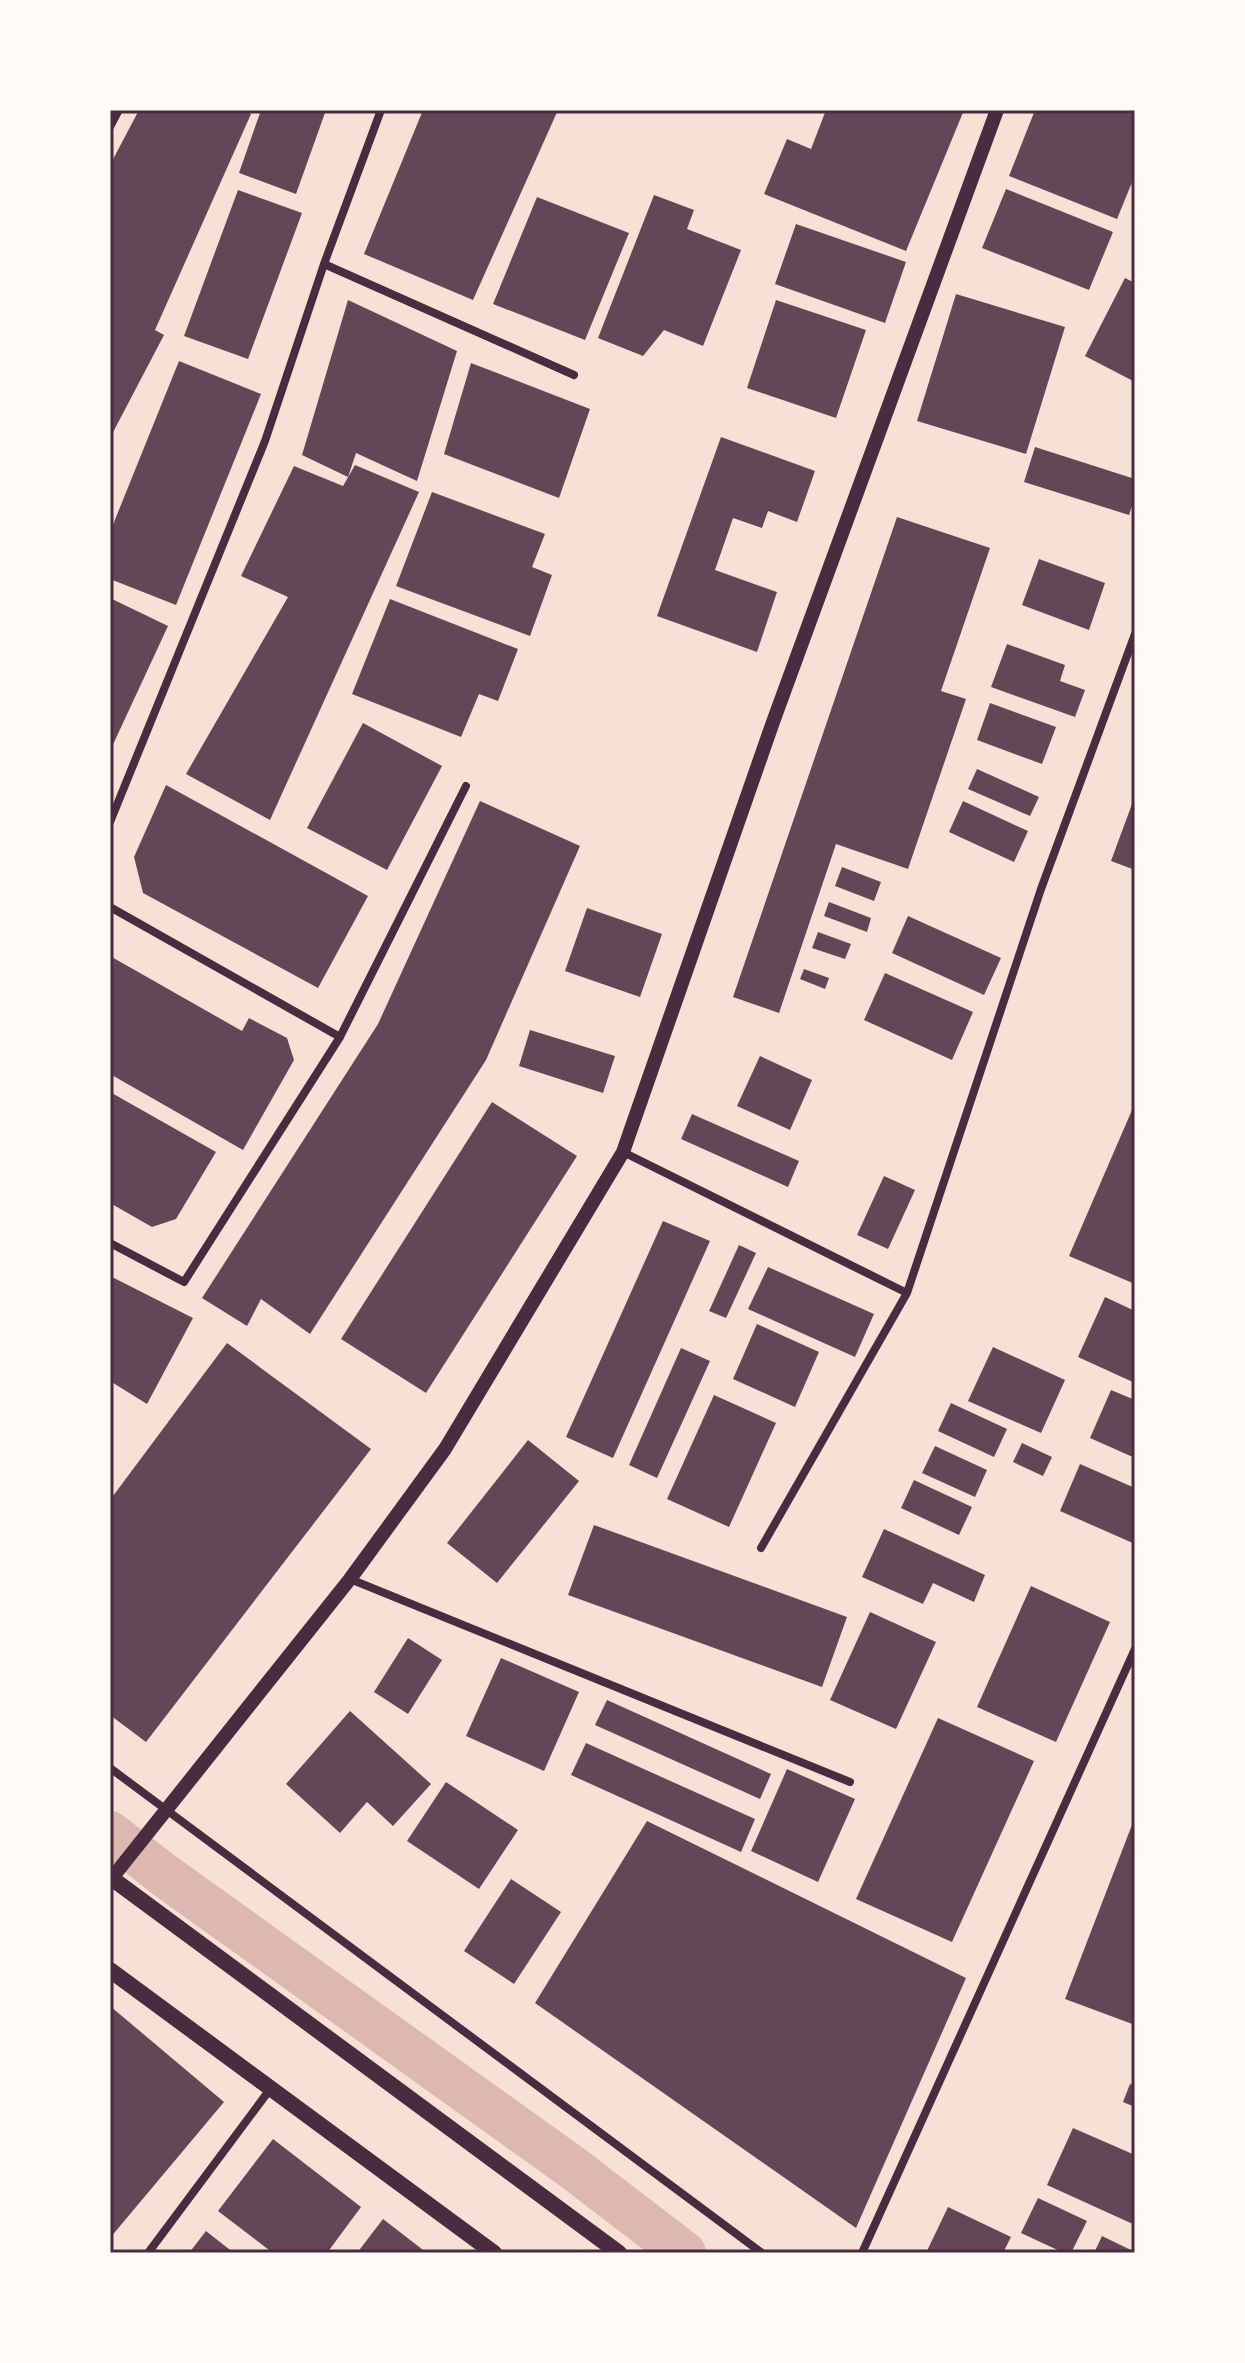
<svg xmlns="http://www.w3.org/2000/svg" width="1245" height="2363" viewBox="0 0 1245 2363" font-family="'Libre Baskerville',serif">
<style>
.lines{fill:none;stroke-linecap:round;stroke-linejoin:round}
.canal{stroke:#dcb8b0;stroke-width:44}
.building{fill:#644757}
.minor{stroke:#4a2c40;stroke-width:8}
.tertiary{stroke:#4a2c40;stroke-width:14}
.secondary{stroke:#4a2c40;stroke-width:16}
.neatline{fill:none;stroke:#4a2c40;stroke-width:3}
</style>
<rect width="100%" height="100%" fill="#f7e1d7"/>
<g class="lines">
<path class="canal" d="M110 1833 164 1875 573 2168 684 2253"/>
</g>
<path class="building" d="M139 110H243L251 114 155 330 164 335 110 438V165Z
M261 110H326L296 194 239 173Z
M423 110H558L473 300 364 254Z
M826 110H964L906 251 764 194 787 139 811 149Z
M1035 110H1135V175L1117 219 1009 176Z
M1006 189 1113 232 1089 290 982 248Z
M238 190 302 213 248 359 184 336Z
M654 195 694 210 687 229 741 250 703 346 664 330 643 356 598 338Z
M537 197 629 233 585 340 493 304Z
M796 224 906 262 885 323 775 284Z
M1125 278 1135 283V382L1085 356Z
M956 294 1065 327 1026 454 917 421Z
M348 300 457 351 417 481 356 453 348 477 302 455Z
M776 300 866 330 836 418 747 388Z
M179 361 261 394 176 605 110 579V532Z
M471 363 590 409 559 498 444 454Z
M721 437 815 471 797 522 768 511 762 528 733 518 715 570 777 592 757 652 657 616Z
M1035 447 1135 479V497L1129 515 1024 482Z
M355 465 419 492 270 820 186 774 288 597 241 576 294 466 343 486Z
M432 492 545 534 532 567 552 575 530 636 396 586Z
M897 517 990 548 941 691 966 699 908 869 836 844 779 1013 733 997Z
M1039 559 1105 583 1089 630 1022 605Z
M110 598 168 626 110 751Z
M390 599 518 649 498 701 479 694 461 737 352 694Z
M1007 644 1065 665 1060 681 1085 690 1075 717 991 687Z
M990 703 1056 727 1042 764 977 740Z
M363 723 442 766 387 870 307 828Z
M977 769 1039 797 1030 816 968 789Z
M166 785 368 896 318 988 143 893 134 857Z
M480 801 580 846 486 1060 310 1334 261 1299 247 1326 202 1298 378 1024Z
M963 801 1028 831 1014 862 949 832Z
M1132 804 1135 805V870L1111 861Z
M842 867 881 882 874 901 835 886Z
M829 902 871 918 867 932 824 916Z
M587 908 662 934 640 997 565 971Z
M908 916 1001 958 984 995 892 953Z
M818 932 851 944 845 959 812 948Z
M110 956 242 1031 249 1018 287 1038 294 1060 243 1150 110 1074Z
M804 969 829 978 825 989 800 979Z
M885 973 973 1012 952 1060 864 1020Z
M530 1030 615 1056 603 1093 519 1066Z
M760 1056 812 1080 790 1130 737 1106Z
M110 1092 216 1152 176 1219 152 1227 110 1203Z
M492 1102 577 1156 426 1393 341 1339Z
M1135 1103V1284L1069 1256Z
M692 1114 799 1161 788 1187 681 1139Z
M884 1176 915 1190 888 1249 857 1235Z
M663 1221 710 1241 613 1458 566 1437Z
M739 1245 756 1253 726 1318 709 1311Z
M768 1267 874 1314 855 1357 748 1309Z
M110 1276 193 1318 147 1404 110 1381Z
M1105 1297 1135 1311V1383L1078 1357Z
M757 1324 819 1352 795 1407 733 1379Z
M227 1343 371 1449 146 1742 110 1715V1500Z
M993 1347 1065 1380 1041 1433 968 1401Z
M681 1348 710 1361 657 1478 629 1465Z
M1111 1390 1135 1400V1458L1090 1438Z
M714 1395 776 1423 729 1527 667 1499Z
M951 1403 1007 1429 994 1457 938 1431Z
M528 1440 579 1481 497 1583 447 1543Z
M1022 1443 1052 1457 1043 1476 1013 1462Z
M935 1446 987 1470 975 1497 922 1473Z
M1080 1464 1135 1488V1544L1060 1511Z
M914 1480 972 1507 959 1535 901 1508Z
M594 1525 847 1617 822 1687 568 1595Z
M884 1529 985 1575 974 1602 933 1583 923 1604 862 1577Z
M1031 1586 1110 1622 1056 1742 977 1707Z
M870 1612 936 1642 896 1729 830 1700Z
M408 1638 442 1660 408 1714 374 1692Z
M501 1658 579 1692 544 1771 466 1736Z
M607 1700 771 1774 760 1799 595 1725Z
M350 1711 431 1784 393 1826 367 1802 340 1833 286 1784Z
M938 1718 1034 1761 952 1942 856 1899Z
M586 1743 755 1819 741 1852 571 1775Z
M787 1769 855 1799 818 1882 751 1851Z
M446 1782 518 1830 479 1889 407 1841Z
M1135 1817V2025L1065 1999Z
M647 1821 966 1978 856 2228 535 2003Z
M511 1879 561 1912 514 1984 464 1951Z
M110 2006 224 2102 110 2238Z
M1130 2084 1135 2086V2107L1123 2102Z
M1073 2128 1135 2155V2225L1047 2185Z
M273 2139 361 2207 327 2253H273L218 2211Z
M1038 2198 1087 2221 1071 2253H1064L1021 2233Z
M948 2207 1011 2237 1003 2253H926Z
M383 2219 427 2253H357Z
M206 2231 234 2253H189Z
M1102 2236 1135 2252V2253H1094Z"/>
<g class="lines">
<path class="minor" d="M110 127 119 110
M324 264 574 375
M110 822 265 441 324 264 381 110
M110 907 340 1037
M623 1152 907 1293
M110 1243 184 1282 340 1037 466 786
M761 1548 907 1293 1041 889 1135 634
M350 1579 850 1782
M110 1768 762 2253
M148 2253 271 2088
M862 2253 1135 1649"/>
<path class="tertiary" d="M112 1878 350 1579 445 1449 623 1152 773 722 997 110"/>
<path class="secondary" d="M110 1877 619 2253
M110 1970 494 2253"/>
</g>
<rect width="1245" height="2363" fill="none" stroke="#fffaf5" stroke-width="224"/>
<rect x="112" y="112" width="1021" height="2139" class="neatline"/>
</svg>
